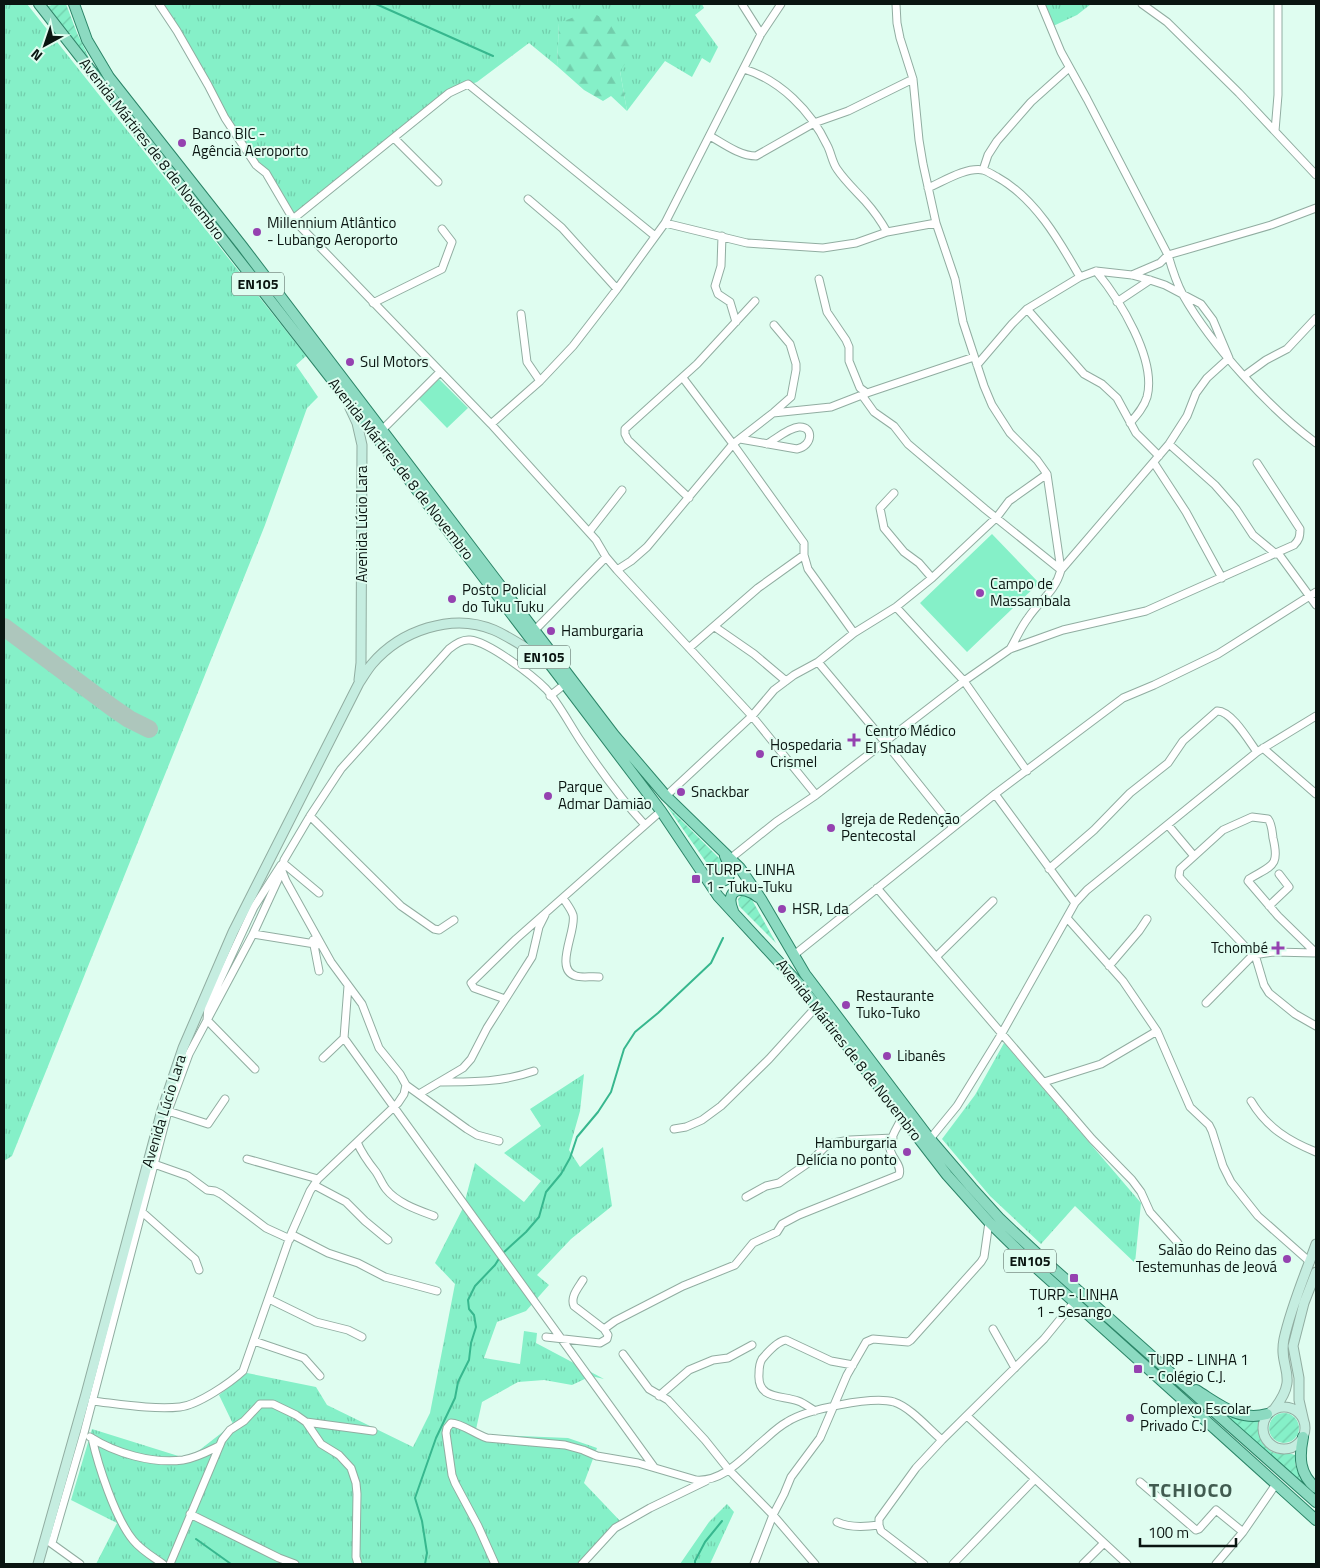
<svg xmlns="http://www.w3.org/2000/svg" width="1320" height="1568" viewBox="0 0 1320 1568" font-family="'Titillium Web',sans-serif">
<style>
.grass{fill:url(#grass-tufts)}
.forest{fill:url(#forest-firs)}
.park{fill:#85f0c8}
.garden{fill:url(#garden-furrows)}
.lines{fill:none;stroke-linecap:round;stroke-linejoin:round}
.stream{stroke:#37b78e;stroke-width:2}
.taxiway{stroke:#adc6bc;stroke-width:18}
.street-casing{stroke:#91ada1;stroke-width:9}
.secondary-casing{stroke:#91ada1;stroke-width:11}
.primary-casing{stroke:#2c8568;stroke-width:12}
.street{stroke:#fff;stroke-width:7}
.secondary{stroke:#c5ede0;stroke-width:9}
.primary{stroke:#8cdac1;stroke-width:10}
.poi-dot{fill:#9542b0;stroke:#dffdf0;stroke-width:2}
.labels{text-anchor:middle;stroke-width:4;stroke-linejoin:round;paint-order:stroke}
.shield{fill:#dffdf0;stroke:#4a5b54;stroke-width:1}
.shield-label{font-size:14px;font-weight:bold;fill:#0a1511}
.poi-label{font-size:15px;fill:#0a1511;stroke:#dffdf0;text-anchor:start}
.street-label{font-size:15px;fill:#0a1511;stroke:#dffdf0}
.district-label{font-size:20px;font-weight:bold;letter-spacing:1px;fill:#415b50;stroke:#dffdf0}
</style>
<defs>
<pattern id="grass-tufts" width="24" height="20" patternUnits="userSpaceOnUse" patternTransform="scale(1.25)"><rect width="24" height="20" fill="#85f0c8"/><path d="M3 7l-1-3M5 7V3M7 7l1-3M15 17l-1-3M17 17v-4M19 17l1-3" fill="none" stroke="#72cdab"/></pattern>
<pattern id="forest-firs" width="22" height="20" patternUnits="userSpaceOnUse" patternTransform="scale(1.25)"><rect width="22" height="20" fill="#85f0c8"/><path d="M5 1l3.5 6h-7zM16 11l3.5 6h-7z" fill="#72cdab"/></pattern>
<pattern id="garden-furrows" width="10" height="10" patternUnits="userSpaceOnUse" patternTransform="scale(1.25)"><rect width="10" height="10" fill="#85f0c8"/><path d="M-1 1l2-2M0 10L10 0M9 11l2-2" fill="none" stroke="#72cdab"/></pattern>
</defs>
<rect width="100%" height="100%" fill="#dffdf0"/>
<path class="grass" d="M4 4H27L306 356 296 365 318 397 307 408 265 525 12 1156 4 1161Z
M159 4H702L704 8 695 15 718 47 710 63 702 58 692 77 665 61 627 111 620 71 559 23 557 66 529 43 477 82 449 93 293 219 256 165Z
M1041 4H1091L1077 15 1051 27Z
M1004 1043 1141 1203 1135 1263 1075 1206 1041 1244 990 1196 942 1139 975 1095Z
M584 1074 580 1111 569 1150 580 1167 603 1147 612 1206 571 1239 537 1275 549 1285 526 1311 497 1322 484 1358 520 1364 524 1331 537 1333 536 1343 604 1379 591 1376 572 1385 544 1380 518 1382 482 1402 475 1434 568 1438 597 1448 584 1483 622 1523 587 1564H96L117 1523 71 1500 92 1429 188 1459 233 1424 219 1395 247 1373 316 1387 327 1405 413 1447 430 1413 455 1284 435 1263 463 1208 475 1163 524 1202 541 1181 504 1153 541 1126 530 1109Z
M727 1504 734 1512 710 1564H680L709 1522Z"/>
<path class="forest" d="M589 11 643 39 620 71 627 111 611 96 603 101 584 90 557 66 559 23Z"/>
<path class="park" d="M439 379 468 408 447 428 419 399Z
M992 534 1039 583 967 652 920 603Z"/>
<path class="garden" d="M55 4H66L77 33 90 60 48 6Z
M666 805 722 861 726 870 723 875H718L713 872Z
M742 895 748 896 751 898 776 943 739 906 738 899Z
M1269 1428a15 15 0 1 1 30 0a15 15 0 1 1-30 0Z
M1224 1413 1244 1421 1259 1420C1259 1435 1262 1453 1282 1454 1287 1454 1290 1453 1295 1455V1464L1300 1478 1316 1494 1292 1474Z"/>
<g class="lines">
<path class="stream" d="M376 4 493 56
M503 1253 526 1232 539 1217 546 1192 561 1174 570 1158 577 1137 598 1112 611 1092 624 1049 635 1032 658 1013 711 963 723 938
M196 1539 231 1564
M425 1564 427 1553 422 1521 415 1498 436 1438 455 1398 458 1382 469 1360 471 1343 476 1327 474 1315 469 1309 468 1300 475 1286 495 1265 500 1257
M695 1564V1561L705 1542 722 1521"/>
<path class="taxiway" d="M4 627 113 708 129 719 149 729"/>
<defs>
<path id="street" d="M159 4 177 31 208 85 225 118 256 165 266 173 293 219 491 424 596 540 606 557 617 570 752 716 816 795
M742 4 761 34
M896 4 897 23 900 38 913 79 919 140 923 164 936 223 955 279 963 322 984 386 992 405 1010 433 1037 460 1047 474 1061 570C1055 592 1040 600 1028 618 1021 627 1016 639 1010 649
M1041 4 1061 52 1087 99 1168 255C1172 269 1176 282 1183 295 1212 346 1269 408 1316 443
M1142 4 1167 22 1239 93 1316 175
M744 69C780 80 811 111 827 145 831 152 832 162 837 169 845 181 856 191 865 201 873 210 881 221 887 232
M1275 131 1278 95V4
M710 136C724 144 740 156 756 156L814 123 848 111 913 79
M394 138 438 182
M983 170 988 155 997 141 1031 102 1069 68
M928 188C944 181 966 167 983 170 987 171 993 175 997 177 1035 198 1059 240 1080 277
M528 199 562 228 617 289
M293 219 449 93 468 84 655 236
M665 223 747 243 823 248 856 243 887 232 936 223
M722 236 721 266 715 286 718 294 730 302 736 322
M1096 271C1119 299 1157 359 1147 397 1144 407 1137 415 1130 423
M1132 275 1160 263 1168 255 1271 225 1316 208
M819 279 827 312 846 340 849 347V361L860 388 867 393
M1117 302 1150 280
M373 303 442 269 452 242 442 229
M1027 309 1084 374 1102 384 1117 398 1136 433 1159 456
M521 314 527 362 540 381
M774 325 790 344 796 364V370L791 397 774 412
M977 365 1012 324 1027 309 1080 277 1096 271 1132 275 1150 280 1165 285 1201 304 1213 320 1229 358 1207 378 1196 393 1187 416 1169 444 1061 570
M1244 376 1266 360 1287 349 1316 318
M683 378 733 444 804 543V555L808 569 854 633
M864 394V398L874 412 894 426 908 444 985 509 1061 570
M491 424 540 381 573 346 617 289 665 223 761 34 781 4
M382 430 440 372
M740 439 797 449C813 446 814 426 799 427 788 428 776 439 767 444
M1169 444 1215 485 1236 509 1253 535 1276 554
M1154 463 1186 512 1222 578
M894 493 880 508 884 528 904 552 919 563 932 578
M689 498 628 440 625 434V429L697 364 755 301
M589 532 622 490
M1278 553 1316 605
M617 570 631 561 647 547 733 444 773 413 831 407 867 393 974 357
M896 607 964 681 1027 771
M715 627 754 654 786 681
M535 630 606 557
M689 648 758 588 804 555
M818 662 885 742 953 827
M550 696 565 684
M1263 748 1316 794
M995 794 1075 903
M666 796 752 716 774 690 794 675 818 662 854 633 896 607 932 578 982 531 997 517 1009 501 1047 474
M310 816 401 906 434 929 439 930 454 920
M1168 825 1194 856
M731 858 776 822 816 795 964 681 1010 649 1063 630 1146 611 1294 545C1299 540 1300 537 1300 529L1257 463
M283 863 319 893
M1049 869 1094 830 1130 793 1168 763 1183 741 1217 711C1231 710 1249 741 1257 752
M282 871 286 881 331 962 362 1004 379 1048 400 1074 406 1085 467 1129 477 1135 499 1141
M877 888 1092 1139 1132 1180 1141 1192 1150 1212 1178 1243
M563 898C566 903 571 909 573 915 577 930 553 970 576 976 582 978 592 976 599 977
M1269 906 1289 887 1279 874
M1067 918 1123 981 1157 1031 1190 1107 1209 1125 1212 1131 1223 1166 1231 1182 1258 1216 1310 1262
M253 934 321 945
M313 940 319 971
M1316 953 1278 916 1248 881 1249 879C1272 865 1280 867 1273 838 1272 831 1272 824 1268 819L1252 817 1223 830 1180 869 1179 876 1181 879 1256 958 1264 985 1269 993 1295 1014 1316 1026
M794 955 995 794 1123 698 1154 685 1218 654 1316 592
M936 957 993 901
M1109 966 1139 931 1147 919
M348 986 344 1038 654 1467
M505 999 474 988 471 983 516 939 661 811
M1206 1003 1253 955 1274 952 1316 953
M323 1058 344 1038
M255 1069 207 1020 208 1006 254 907 281 865
M442 1082C475 1082 503 1082 534 1071
M1044 1082 1101 1064 1157 1031
M419 1094 463 1068 471 1059 487 1028 532 957 539 927 545 915
M1251 1101C1267 1128 1289 1141 1316 1152
M168 1111 208 1124 225 1099
M674 1129 686 1127 702 1120 721 1106 769 1059 817 1006
M930 1139 957 1106 1002 1033 1075 903 1087 890 1257 752 1316 716
M357 1142C362 1154 368 1162 376 1172 380 1178 382 1184 386 1189 397 1203 418 1210 434 1216
M247 1159 318 1179
M154 1164 188 1176 207 1190 215 1191 221 1194 266 1228 290 1239
M314 1185 346 1202 365 1221 388 1240
M746 1197 766 1186 779 1183 811 1161 825 1147 833 1143 850 1140 893 1138
M141 1211 195 1259 199 1270
M291 1234 328 1253 358 1263 385 1277 437 1291
M269 1299 316 1322 348 1330 362 1337
M604 1329 615 1321 683 1286 735 1265 753 1243 777 1232 782 1224 799 1215 899 1175C903 1164 888 1156 890 1145 891 1136 898 1126 902 1118
M993 1329 1015 1368
M546 1337 600 1343 607 1339 608 1335 604 1329 574 1306C570 1297 578 1288 583 1280
M254 1341 304 1358 320 1376
M623 1354 649 1389 668 1400 705 1440 729 1470 773 1515 815 1564
M659 1396 689 1370 713 1360 728 1358 752 1345
M92 1401C119 1404 154 1410 180 1407 198 1405 230 1383 243 1371L291 1234 310 1191 318 1179 398 1103 404 1094 406 1085
M815 1411C810 1408 804 1403 798 1401 780 1395 757 1399 759 1374 759 1369 759 1364 762 1359 767 1353 777 1341 786 1340L831 1361 853 1365
M967 1416 1127 1564
M306 1422 373 1431
M90 1437C115 1453 152 1464 183 1460 196 1458 207 1452 219 1446
M92 1438C98 1465 115 1518 133 1540 141 1550 153 1557 163 1564
M1140 1482 1196 1530 1199 1529 1216 1510 1243 1532
M190 1514 279 1558 295 1564
M837 1522C849 1528 865 1527 879 1525
M48 1541 80 1564
M52 1543 84 1433 168 1111 189 1054 253 934 282 871 284 860 310 816 341 769 449 649C455 644 462 639 470 640 489 642 532 675 546 689 558 702 570 725 580 740 600 770 621 799 645 825
M170 1564 222 1440 230 1430 244 1421 260 1404H273L296 1415 306 1422 321 1444 339 1455 351 1468 356 1483 357 1494 356 1557 358 1564
M495 1564 478 1526 455 1483 452 1475 446 1433 447 1428 451 1423C461 1423 475 1434 487 1438L565 1445 583 1450 597 1456 638 1463 696 1480C721 1482 740 1461 757 1446 767 1438 776 1428 787 1422 807 1409 872 1396 894 1402 910 1407 929 1429 942 1440
M582 1564 615 1528 650 1508 706 1481
M754 1564 773 1515 784 1494 791 1477 820 1438 847 1375 866 1342 873 1339 908 1342 911 1340 981 1262 984 1257 989 1222
M924 1564 881 1531 879 1525V1519L916 1468 942 1440 1044 1339 1075 1301
M953 1564 1035 1479
M1083 1564 1104 1543
M1216 1564 1243 1532 1276 1484"/>
<path id="secondary" d="M350 408 357 423 362 445 361 663 359 680
M1263 1428a21 21 0 1 1 42 0a21 21 0 1 1-42 0Z
M1275 1408C1300 1375 1278 1369 1284 1339 1291 1307 1305 1275 1316 1244
M1304 1422 1299 1400V1378L1293 1346 1304 1303 1316 1272
M38 1564 86 1394 162 1110 183 1048 233 932 359 683C363 677 367 670 372 664 400 631 452 612 494 630 512 638 529 650 546 661"/>
<path id="primary" d="M39 4 365 422 565 684 661 811 718 896 801 986 947 1175 989 1222 1031 1263 1316 1520
M74 4 87 40 109 77 242 246 614 735 666 796 740 868 761 899 805 974 930 1139 972 1188 1000 1219 1047 1263 1316 1502
M705 875C713 880 719 885 728 878L731 869 725 856
M733 911C724 889 742 884 758 897
M1196 1390C1219 1404 1239 1422 1267 1414
M1303 1437C1299 1457 1299 1474 1316 1488"/>
</defs>
<use href="#street" class="street-casing"/>
<use href="#secondary" class="secondary-casing"/>
<use href="#primary" class="primary-casing"/>
<use href="#street" class="street"/>
<use href="#secondary" class="secondary"/>
<use href="#primary" class="primary"/>
</g>
<g class="poi-dot">
<circle cx="182" cy="143" r="5"/>
<circle cx="257" cy="232" r="5"/>
<circle cx="350" cy="362" r="5"/>
<circle cx="980" cy="593" r="5"/>
<circle cx="452" cy="599" r="5"/>
<circle cx="551" cy="631" r="5"/>
<path d="M851.5 732.5h5v5h5v5h-5v5h-5v-5h-5v-5h5z"/>
<circle cx="760" cy="754" r="5"/>
<circle cx="681" cy="792" r="5"/>
<circle cx="548" cy="796" r="5"/>
<circle cx="831" cy="828" r="5"/>
<rect x="691" y="874" width="10" height="10" rx="2.5"/>
<circle cx="782" cy="909" r="5"/>
<path d="M1275.5 940.5h5v5h5v5h-5v5h-5v-5h-5v-5h5z"/>
<circle cx="846" cy="1005" r="5"/>
<circle cx="887" cy="1056" r="5"/>
<circle cx="907" cy="1152" r="5"/>
<circle cx="1287" cy="1259" r="5"/>
<rect x="1069" y="1273" width="10" height="10" rx="2.5"/>
<rect x="1133" y="1364" width="10" height="10" rx="2.5"/>
<circle cx="1130" cy="1418" r="5"/>
</g>
<g class="labels">
<g class="shield">
<rect x="232" y="272.5" width="52" height="23" rx="4"/>
<rect x="518" y="645.5" width="52" height="23" rx="4"/>
<rect x="1004" y="1249.5" width="52" height="23" rx="4"/>
</g>
<g class="shield-label">
<text x="258" y="289">EN105</text>
<text x="544" y="662">EN105</text>
<text x="1030" y="1266">EN105</text>
</g>
<g class="poi-label">
<text x="192" y="139">Banco BIC -<tspan x="192" dy="17">Agência Aeroporto</tspan></text>
<text x="267" y="228">Millennium Atlântico<tspan x="267" dy="17">- Lubango Aeroporto</tspan></text>
<text x="360" y="367">Sul Motors</text>
<text x="990" y="589">Campo de<tspan x="990" dy="17">Massambala</tspan></text>
<text x="462" y="595">Posto Policial<tspan x="462" dy="17">do Tuku Tuku</tspan></text>
<text x="561" y="636">Hamburgaria</text>
<text x="865" y="736">Centro Médico<tspan x="865" dy="17">El Shaday</tspan></text>
<text x="770" y="750">Hospedaria<tspan x="770" dy="17">Crismel</tspan></text>
<text x="558" y="792">Parque<tspan x="558" dy="17">Admar Damião</tspan></text>
<text x="691" y="797">Snackbar</text>
<text x="841" y="824">Igreja de Redenção<tspan x="841" dy="17">Pentecostal</tspan></text>
<text x="706" y="875">TURP - LINHA<tspan x="706" dy="17">1 - Tuku-Tuku</tspan></text>
<text x="792" y="914">HSR, Lda</text>
<text x="1268" y="953" text-anchor="end">Tchombé</text>
<text x="856" y="1001">Restaurante<tspan x="856" dy="17">Tuko-Tuko</tspan></text>
<text x="897" y="1061">Libanês</text>
<text x="897" y="1148" text-anchor="end">Hamburgaria<tspan x="897" dy="17">Delícia no ponto</tspan></text>
<text x="1277" y="1255" text-anchor="end">Salão do Reino das<tspan x="1277" dy="17">Testemunhas de Jeová</tspan></text>
<text x="1074" y="1300" text-anchor="middle">TURP - LINHA<tspan x="1074" dy="17">1 - Sesango</tspan></text>
<text x="1148" y="1365">TURP - LINHA 1<tspan x="1148" dy="17">- Colégio C.J.</tspan></text>
<text x="1140" y="1414">Complexo Escolar<tspan x="1140" dy="17">Privado C.J</tspan></text>
</g>
<g class="street-label">
<text transform="translate(152 149) rotate(52)" y="5">Avenida Mártires de 8 de Novembro</text>
<text transform="translate(401 469) rotate(52)" y="5">Avenida Mártires de 8 de Novembro</text>
<text transform="translate(362 524) rotate(-90)" y="5">Avenida Lúcio Lara</text>
<text transform="translate(849 1050) rotate(52)" y="5">Avenida Mártires de 8 de Novembro</text>
<text transform="translate(164 1111) rotate(-73)" y="5">Avenida Lúcio Lara</text>
</g>
<g class="district-label">
<text x="1191" y="1497">TCHIOCO</text>
</g>
</g>
<rect width="1320" height="1568" fill="none" stroke="#0a1511" stroke-width="10"/>
<g transform="translate(45 45) rotate(220)" stroke="#dffdf0" stroke-width="4" paint-order="stroke">
<path d="M0-4L9 19L0 12L-9 19Z" fill="#0a1511"/>
<text y="-8" font-size="14" font-weight="bold" text-anchor="middle" fill="#0a1511">N</text>
</g>
<path d="M1140 1538v8h96v-8" fill="none" stroke="#0a1511" stroke-width="2.5"/>
<text x="1148" y="1538" font-size="15" fill="#0a1511" stroke="#dffdf0" stroke-width="4" paint-order="stroke">100 m</text>
</svg>
